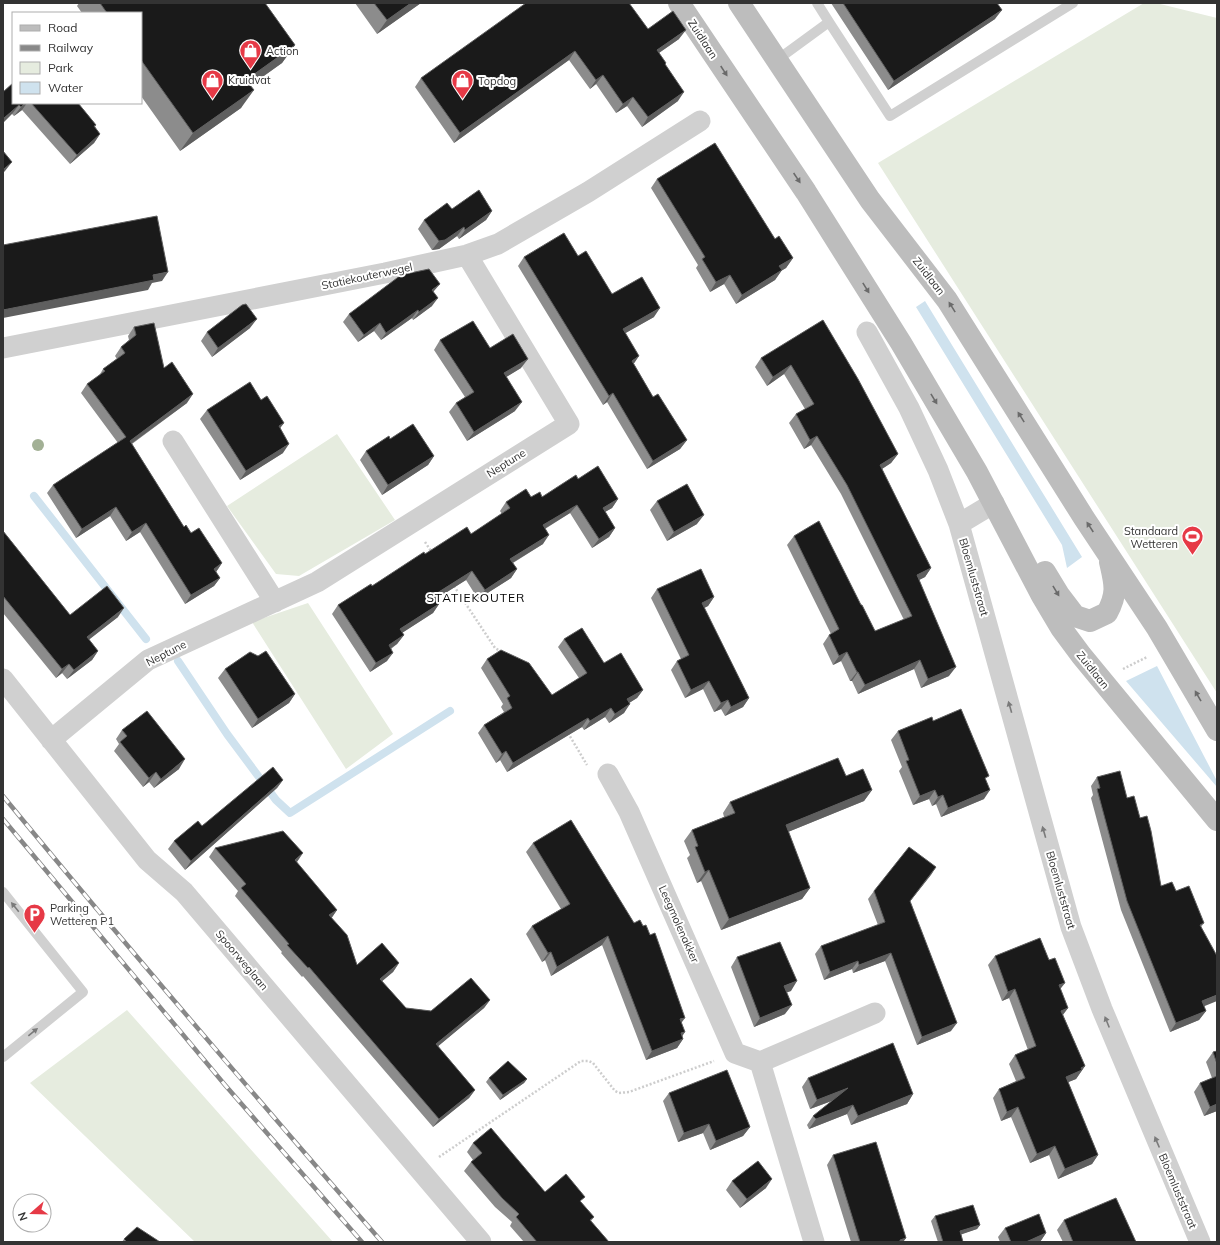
<svg xmlns="http://www.w3.org/2000/svg" width="1220" height="1245" viewBox="0 0 1220 1245" font-family="Mulish,sans-serif">
<style>
.green{fill:#e6ecdf}
.water{fill:#cfe2ee}
.lines{fill:none;stroke-linecap:round;stroke-linejoin:round}
.stream{stroke:#cfe2ee;stroke-width:8}
.path{stroke:#cdcdcd;stroke-width:2.5;stroke-dasharray:2 2;stroke-linecap:butt}
.lane{stroke:#d0d0d0;stroke-width:10}
.street{stroke:#d0d0d0;stroke-width:21}
.secondary{stroke:#bdbdbd;stroke-width:22}
.rail-casing{stroke:#888;stroke-width:4.5}
.rail{stroke:#fff;stroke-width:3;stroke-dasharray:9;stroke-linecap:butt}
.tree{fill:#a2b095}
.wall{fill:#8c8c8c}
.shaded-wall{fill:#5f5f5f}
.building{fill:#1a1a1a;stroke:#5f5f5f}
.oneway{fill:#6a6a6a}
.oneway2{fill:#7a7a7a}
.labels{text-anchor:middle;stroke-width:4;stroke-linejoin:round;paint-order:stroke}
.street-label{font-size:11px;fill:#333;stroke:#fff}
.poi-label{font-size:11px;fill:#333;stroke:#fff;text-anchor:start}
.neighbourhood-label{font-size:12px;letter-spacing:1px;fill:#000;stroke:#fff}
</style>
<rect width="100%" height="100%" fill="#fff"/>
<path class="green" d="M1144 3H1156L1217 18V693L878 163Z
M337 434 395 520 299 576 276 574 227 506Z
M308 603 393 734 346 769 252 622Z
M127 1010 333 1242H195L30 1083Z"/>
<path class="water" d="M925 301 1082 557 1067 568 1062 545 916 307Z
M1157 666 1217 781V787L1126 681Z"/>
<g class="lines">
<path class="stream" d="M34 496 146 639
M178 661 227 734 276 800 290 813 450 711"/>
<path class="path" d="M425 542 431 551
M454 586 495 648 502 652
M1123 669 1147 657
M568 733 587 765
M439 1157 581 1061H589L593 1063 615 1091 619 1093 629 1092 714 1061"/>
<path class="lane" d="M829 22 890 116 1073 3
M777 60 829 22 817 3
M3 892 83 992 3 1057"/>
<path class="street" d="M867 332 909 408 938 470 959 524 1071 927 1102 1009 1200 1242
M3 348 385 273 467 255 498 244 588 192 700 121
M173 441 275 602
M959 524 994 503
M3 679 147 860 184 892 481 1242
M51 740 148 660 317 582 569 424 467 255
M608 774 629 812 735 1053 760 1062 875 1013
M760 1062 814 1242"/>
<path class="secondary" d="M679 3 806 192 901 343 977 472 1042 596 1061 628 1081 655 1217 820
M739 3 870 200 947 300 1084 518 1157 628 1217 730
M1045 572 1059 595 1075 616 1090 621 1107 613C1118 593 1115 584 1110 562"/>
<defs>
<path id="rail" d="M3 796C127 947 254 1095 382 1242
M3 819 225 1085 362 1242"/>
</defs>
<use href="#rail" class="rail-casing"/>
<use href="#rail" class="rail"/>
</g>
<circle class="tree" cx="38" cy="445" r="6"/>
<path class="wall" d="M79 3H265L295 45 282 63 250 86 241 108 180 151 141 96V13H82L77 6Z
M355 3H421L377 34Z
M831 3H997L995 19 888 90Z
M648 29 679 39 659 53 665 65 678 101 642 127 627 106 616 113 596 84 590 89 569 60 454 143 415 87 421 78Z
M13 103H78L96 125 95 127 100 134 94 143 70 164 22 110 14 116 12 114Z
M657 179 775 239 793 258 786 268 782 270 775 280 736 304 724 284 710 292 696 268 698 265 651 188Z
M492 211 486 220 459 239 457 236 439 249 432 250 418 229 424 220Z
M578 256 612 294 654 317 625 333 634 364 653 397 687 440 680 449 647 469 607 402 603 405 518 266 524 257Z
M434 291 433 292 432 306 413 320 412 318 381 340 374 331 358 342 343 322 349 314Z
M823 320 898 454 891 463 882 469 931 568 925 577 919 580 949 676 921 688 914 669 858 694 852 681H850L841 661 833 665 823 644 829 635 831 634 787 545 794 536 861 605 875 631 904 620 841 494 811 445 804 449 789 423 796 414 805 409 784 374 767 386 755 367 761 358Z
M134 327 164 368 187 403 132 444 184 527 191 533 222 563 216 572 220 578 214 586 185 604 140 532 126 541 110 516 76 538 47 493 53 485 118 443 81 393 87 384 99 376 103 369 117 359 115 356 121 347 129 340 128 336Z
M250 328 212 357 201 341 207 332Z
M440 340 490 348 521 368 506 377 515 411 467 441 449 412 456 403 465 397 434 350Z
M261 400 284 423 280 428 283 453 240 480 200 419 207 410Z
M390 439 434 456 428 465 382 495 360 460 366 451Z
M578 479 618 499 612 508 605 512 615 528 609 537 592 548 570 513 545 529 543 544 513 563 517 569 511 578 478 599 466 580 436 599 439 604 433 613 402 633 404 635 397 644 391 649 387 661 370 672 332 614 338 605 372 586 425 554 471 534 502 514 500 511 506 502 531 497H542Z
M657 501 697 524 667 541 650 510Z
M3 531 70 615 118 617 89 639 98 651 92 660 67 679 62 673 56 678 3 613Z
M657 589 714 597 708 606 704 608 749 698 743 707 725 716 721 709 714 712 703 689 685 698 671 670 677 661 681 659 651 598Z
M564 639 604 663 643 690 637 698 629 703 624 713 609 723 605 717 584 730 582 727 507 772 500 760 496 763 478 733 484 725 504 712 501 707 503 704 481 668 487 659 552 695 579 678 558 647Z
M225 669 295 694 289 703 252 728 218 678Z
M933 721 986 780 984 799 941 817 936 804 932 806 929 799 913 805 899 771 902 767 891 740 898 731Z
M122 730 179 769 154 788 149 782 143 787 114 751 119 744 116 739Z
M846 776 872 790 864 801 788 832 810 888 802 899 721 930 701 881 697 883 687 858 690 855 684 841 692 830 724 817 723 813 730 802Z
M1097 777 1127 798 1140 818 1161 886 1176 891 1204 923 1201 927 1204 1007 1206 1011 1199 1020 1170 1032 1121 910 1091 798 1093 795 1091 786Z
M283 780 277 788 185 870 168 849 174 841Z
M533 843 681 1023 682 1036 683 1039 677 1048 646 1060 602 945 551 976 545 960 542 962 526 934 532 926 561 909 526 852Z
M215 848 296 862 337 910 331 918 357 965 399 963 393 972 382 981 406 1008 431 1011 490 1000 484 1008 438 1046 475 1090 469 1098 433 1127 303 976 302 977 281 953 282 952 235 896 238 891 209 857Z
M936 867 910 901 951 1031 917 1045 885 961 853 973 852 969 824 980 815 954 821 946 878 925 868 899 874 891Z
M995 956 1060 989 1068 1008 1063 1015 1085 1066 1076 1079 1068 1082 1098 1155 1092 1164 1058 1179 1049 1155 1030 1163 1011 1117 1001 1121 993 1098 999 1089 1016 1081 1009 1064 1015 1055 1028 1050 1009 998 1002 1001 988 965Z
M737 957 791 991 786 992 785 1014 754 1027 731 967Z
M1217 1051V1111L1204 1116 1194 1092 1200 1083 1212 1078 1206 1062 1213 1052Z
M489 1078 527 1079 524 1083 500 1100 486 1082Z
M808 1078 913 1094 907 1104 851 1125 847 1114 809 1129 807 1125 813 1116 832 1101 810 1109 802 1087Z
M669 1093 750 1127 743 1136 710 1150 703 1133 678 1142 663 1101Z
M473 1143 545 1192 581 1202 594 1217 591 1221 609 1242H524L510 1226 512 1222 495 1207 464 1171 471 1162 473 1160 467 1152Z
M833 1155 906 1238 903 1242H851L827 1165Z
M732 1181 766 1188 740 1208 726 1190Z
M935 1216 980 1225 977 1229 961 1234 963 1242H938L931 1221Z
M1064 1220 1136 1242H1063L1057 1230Z
M1005 1228 1046 1233 1040 1242H1000L998 1237Z
M124 1239 160 1242H122Z"/>
<path class="shaded-wall" d="M411 3H421L377 34 387 20Z
M1002 10 995 19 888 90 894 81Z
M686 30 679 39 650 59 657 50Z
M295 45 282 63 234 97 246 80Z
M575 51 569 60 454 143 460 133Z
M603 75 596 84 590 89 596 80Z
M254 90 241 108 180 151 193 133Z
M684 92 678 101 642 127 648 117Z
M633 97 627 106 616 113 623 104Z
M25 103H27L22 110 14 116 21 107Z
M19 105 12 114 3 123V119Z
M100 134 94 143 70 164 77 155Z
M12 162 5 171 3 173V170Z
M492 211 486 220 459 239 465 230Z
M464 227 457 236 439 249 432 250 439 241Z
M793 258 786 268 773 276 779 266Z
M782 270 775 280 736 304 742 295Z
M168 272 162 281 152 283 148 290 3 318V310L153 275Z
M730 275 724 284 710 292 716 282Z
M440 284 434 291 426 298 432 290Z
M438 298 432 306 413 320 419 312Z
M660 308 654 317 617 338 623 329Z
M418 310 412 318 381 340 386 333Z
M257 319 250 328 212 357 218 348Z
M380 323 374 331 358 342 364 335Z
M639 356 633 365 632 361Z
M528 359 521 368 498 382 504 373Z
M791 365 784 374 767 386 773 377Z
M613 393 607 402 603 405 609 396Z
M193 394 187 403 124 449 130 441Z
M522 402 515 411 467 441 474 432Z
M284 423 277 432 279 426Z
M817 436 811 445 804 449 810 440Z
M687 440 680 449 647 469 653 461Z
M289 444 283 453 240 480 246 471Z
M898 454 891 463 874 474 880 465Z
M434 456 428 465 382 495 388 485Z
M618 499 612 508 596 517 603 508Z
M577 505 570 513 536 534 543 525Z
M116 507 110 516 76 538 82 529Z
M704 515 697 524 667 541 674 532Z
M146 523 140 532 126 541 132 532Z
M615 528 609 537 592 548 599 539Z
M549 535 543 544 504 568 510 559Z
M222 563 216 572 214 569Z
M931 568 925 577 911 584 917 575Z
M517 569 511 578 478 599 485 590Z
M472 571 466 580 428 604 434 595Z
M220 578 214 586 185 604 191 595Z
M714 597 708 606 696 612 702 603Z
M439 604 433 613 394 638 400 629Z
M124 608 118 617 81 646 87 637Z
M404 635 397 644 382 654 389 645Z
M98 651 92 660 67 679 74 670Z
M847 652 841 661 833 665 839 656Z
M393 653 387 661 370 672 376 663Z
M920 660 914 669 858 694 865 685Z
M69 664 62 673 56 678 62 669Z
M956 667 949 676 921 688 928 679Z
M857 672H858L852 681H850Z
M709 681 703 689 685 698 691 690Z
M643 690 637 698 621 708 627 699Z
M295 694 289 703 252 728 258 719Z
M749 698 743 707 725 716 731 707Z
M728 700 721 709 714 712 721 703Z
M630 704 624 713 609 723 615 714Z
M611 708 605 717 584 730 590 721Z
M588 718 582 727 507 772 513 763Z
M506 751 500 760 496 763 502 754Z
M185 759 179 769 154 788 161 779Z
M156 772 149 782 143 787 149 778Z
M283 780 277 788 185 870 191 861Z
M872 790 864 801 778 836 786 825Z
M935 790 929 799 913 805 920 796Z
M990 790 984 799 941 817 948 808Z
M943 795 936 804 932 806 938 797Z
M303 853 297 862 289 869 295 860Z
M936 867 931 875 904 909 910 901Z
M709 870 701 881 697 883 705 872Z
M810 888 802 899 721 930 729 919Z
M337 910 331 919 329 915Z
M608 936 602 945 551 976 557 967Z
M551 952 545 960 542 962 548 953Z
M891 953 885 961 853 973 859 965Z
M858 961 852 969 824 980 830 972Z
M399 963 393 972 374 988 380 979Z
M797 981 791 991 777 996 784 986Z
M1065 983 1058 992 1059 985Z
M1015 989 1009 998 1002 1001 1008 992Z
M1217 995V1001L1195 1010 1202 1001Z
M490 1000 484 1008 430 1053 436 1044Z
M792 1005 785 1014 754 1027 760 1018Z
M1068 1008 1061 1017V1011Z
M1206 1011 1199 1020 1170 1032 1176 1023Z
M685 1018 679 1026 680 1019Z
M957 1023 951 1031 917 1045 922 1037Z
M685 1032 679 1041 683 1039 677 1048 646 1060 652 1051 681 1033Z
M1085 1066 1076 1079 1059 1086 1066 1077Z
M527 1079 524 1083 500 1100 503 1095Z
M848 1088 842 1097 810 1109 817 1100Z
M475 1090 469 1098 433 1127 439 1119Z
M913 1094 907 1104 851 1125 858 1116Z
M1217 1104V1111L1204 1116 1210 1107Z
M853 1105 847 1114 809 1129 816 1119Z
M1018 1107 1011 1117 1001 1121 1007 1112Z
M709 1124 703 1133 678 1142 684 1133Z
M750 1127 743 1136 710 1150 716 1141Z
M1055 1146 1049 1155 1030 1163 1037 1154Z
M1098 1155 1092 1164 1058 1179 1065 1169Z
M772 1179 766 1188 740 1208 747 1199Z
M980 1225 977 1229 957 1236 960 1231Z
M1046 1233 1040 1242H1026Z
M906 1238 903 1242H899L900 1240Z"/>
<path class="building" d="M100 3H265L295 45 246 80 254 90 193 133 141 60V13H107Z
M374 3H411L387 20Z
M526 3H629L648 29 673 11 686 30 657 50 666 63 665 64 684 92 648 117 633 97 623 104 603 75 596 80 575 51 460 133 421 78Z
M843 3H997L1002 10 894 81Z
M13 83V103H25L21 107 19 105 3 119V92Z
M31 103H78L96 125 94 126 100 134 77 155Z
M715 143 775 239 779 236 793 258 779 266 782 270 742 295 730 275 716 282 702 259 705 257 657 179Z
M3 151 12 162 3 170Z
M479 190 492 211 465 230 464 227 445 240 439 241 424 220 447 203 452 209Z
M157 216 168 272 153 275 154 280 3 310V245Z
M564 233 578 256 586 251 612 294 642 277 660 308 623 329 639 356 632 361 653 397 658 394 687 440 653 461 613 393 609 396 524 257Z
M429 269 440 284 432 290 438 298 419 312 418 310 386 333 380 323 364 335 349 314 401 275Z
M246 304 257 319 218 348 207 332 242 305Z
M823 320 858 379 898 454 880 465 931 568 917 575 956 667 928 679 920 660 865 685 858 672H857L847 652 839 656 829 635 839 629 794 536 819 521 861 605H862L875 631 912 616 847 485 817 436 810 440 796 414 814 404 791 365 773 377 761 358Z
M473 321 490 348 513 334 528 359 504 373 522 402 474 432 456 403 474 392 440 340Z
M154 323 164 368 172 362 193 394 130 441 184 527 186 525 191 533 199 528 222 563 214 569 220 578 191 595 146 523 132 532 116 507 82 529 53 485 126 437 87 384 105 371 103 369 125 353 121 347 136 335 134 327Z
M250 382 261 400 267 396 284 423 279 426 289 444 246 471 207 410Z
M413 424 434 456 388 485 366 451 389 436 390 439Z
M598 466 618 499 603 508 615 528 599 539 577 505 543 525 549 535 510 559 517 569 485 590 472 571 434 595 439 604 400 629 404 635 389 645 393 653 376 663 338 605 371 584 372 586 424 552 425 554 467 527 471 534 510 508 506 502 526 489 531 497 540 492 542 497 576 475 578 479Z
M687 484 704 515 674 532 657 501Z
M3 531 70 615 107 586 124 608 87 637 98 651 74 670 69 664 62 669 3 596Z
M701 569 714 597 702 603 749 698 731 707 728 700 721 703 709 681 691 690 677 661 689 655 657 589Z
M582 628 604 663 621 653 643 690 627 699 630 704 615 714 611 708 590 721 588 718 513 763 506 751 502 754 484 725 512 708 507 698 510 696 487 659 501 650 529 663 552 695 587 673 564 639Z
M266 651 295 694 258 719 225 669 250 652 258 656Z
M961 709 989 776 985 778 990 790 948 808 943 795 938 797 935 790 920 796 906 761 909 760 898 731 932 717 933 721Z
M147 711 185 759 161 779 156 772 149 778 120 742 127 736 122 730Z
M838 758 846 776 863 769 872 790 786 825 810 888 729 919 709 870 705 872 695 847 698 846 692 830 735 813 730 802Z
M273 767 283 780 191 861 174 841 198 821 202 826Z
M1120 771 1127 798 1134 796 1140 818 1147 816 1151 831 1161 886 1172 882 1176 891 1189 886 1204 923 1200 925 1217 956V995L1202 1001 1206 1011 1176 1023 1127 901 1097 789 1100 788 1097 777Z
M571 820 634 923 640 920 643 926 646 925 650 935 655 933 685 1018 680 1019 685 1032 681 1033 683 1039 652 1051 608 936 557 967 551 952 548 953 532 926 570 904 533 843Z
M283 831 303 853 295 860 337 910 329 915 347 935 357 965 382 943 399 963 380 979 406 1008 431 1011 471 978 490 1000 436 1044 475 1090 439 1119 309 967 308 968 287 945 289 944 241 888 246 884 215 848Z
M909 847 936 867 910 901 957 1023 922 1037 891 953 859 965 858 961 830 972 821 946 885 922 874 891Z
M1040 938 1049 960 1055 958 1065 983 1059 985 1068 1008 1061 1011 1085 1066 1081 1068 1082 1070 1066 1077 1098 1155 1065 1169 1055 1146 1037 1154 1018 1107 1007 1112 999 1089 1025 1078 1015 1055 1036 1046 1015 989 1008 992 995 956Z
M780 942 797 981 784 986 792 1005 760 1018 737 957Z
M893 1043 913 1094 858 1116 853 1105 816 1119 813 1116 848 1088 817 1100 808 1078Z
M1217 1051V1064L1213 1052Z
M508 1061 527 1079 503 1095 489 1078Z
M727 1070 750 1127 716 1141 709 1124 684 1133 669 1093Z
M1217 1076V1104L1210 1107 1200 1083Z
M491 1128 545 1192 566 1174 585 1197 580 1201 594 1217 590 1220 609 1242H537L516 1217 519 1214 502 1198 471 1162 482 1153 473 1143Z
M876 1142 906 1238 900 1240V1242H860L833 1155Z
M758 1161 772 1179 747 1199 732 1181Z
M1116 1198 1136 1242H1073L1064 1220Z
M973 1205 980 1225 960 1231 963 1242H943L935 1216Z
M1039 1214 1046 1233 1026 1242H1011L1005 1228Z
M137 1227 160 1242H127L124 1239Z"/>
<defs><path id="oneway-solid" d="M-6-.8H1V-3.2L6.5 0L1 3.2V.8H-6Z"/></defs>
<g class="oneway">
<use href="#oneway-solid" transform="translate(724 71) rotate(57)"/>
<use href="#oneway-solid" transform="translate(797 178) rotate(56)"/>
<use href="#oneway-solid" transform="translate(866 288) rotate(58)"/>
<use href="#oneway-solid" transform="translate(952 307) rotate(-122)"/>
<use href="#oneway-solid" transform="translate(934 399) rotate(59)"/>
<use href="#oneway-solid" transform="translate(1021 417) rotate(-122)"/>
<use href="#oneway-solid" transform="translate(1090 527) rotate(-123)"/>
<use href="#oneway-solid" transform="translate(1056 591) rotate(59)"/>
<use href="#oneway-solid" transform="translate(1198 696) rotate(-120)"/>
</g>
<g class="oneway2">
<use href="#oneway-solid" transform="translate(1010 707) rotate(-106)"/>
<use href="#oneway-solid" transform="translate(1044 832) rotate(-106)"/>
<use href="#oneway-solid" transform="translate(15 907) rotate(-129)"/>
<use href="#oneway-solid" transform="translate(1107 1022) rotate(-112)"/>
<use href="#oneway-solid" transform="translate(33 1032) rotate(-39)"/>
<use href="#oneway-solid" transform="translate(1157 1142) rotate(-113)"/>
</g>
<defs>
<symbol id="shop-pin" viewBox="-11 -11 22 30"><path d="M0 17L-7.5 6A9.5 9.5 0 1 1 7.5 6Z" fill="#e63946" stroke="#fff"/><path d="M-5-2.5h2.3a2.7 3.5 0 0 1 5.4 0H5L5.5 6h-11ZM-1.5-2.5h3a1.5 2.3 0 0 0-3 0Z" fill="#fff"/></symbol>
<symbol id="stadium-pin" viewBox="-11 -11 22 30"><path d="M0 17L-7.5 6A9.5 9.5 0 1 1 7.5 6Z" fill="#e63946" stroke="#fff"/><path d="M0-5a6.5 5 0 1 0 0 10a6.5 5 0 1 0 0-10ZM-3.5-1.8h7v3.6h-7Z" fill="#fff"/></symbol>
<symbol id="parking-pin" viewBox="-11 -11 22 30"><path d="M0 17L-7.5 6A9.5 9.5 0 1 1 7.5 6Z" fill="#e63946" stroke="#fff"/><path d="M-3.5-5.5H1a3.5 3.5 0 0 1 0 7H-1V5.5H-3.5ZM-1-3.4V-.6H.8a1.4 1.4 0 0 0 0-2.8Z" fill="#fff"/></symbol>
</defs>
<g fill-rule="evenodd">
<use href="#shop-pin" x="238" y="38" width="25" height="34"/>
<use href="#shop-pin" x="200" y="68" width="25" height="34"/>
<use href="#shop-pin" x="450" y="68" width="25" height="34"/>
<use href="#stadium-pin" x="1180" y="524" width="25" height="34"/>
<use href="#parking-pin" x="22" y="902" width="25" height="34"/>
</g>
<g class="labels">
<g class="street-label">
<text transform="translate(703 39) rotate(57)" y="4">Zuidlaan</text>
<text transform="translate(367 276) rotate(-12)" y="4">Statiekouterwegel</text>
<text transform="translate(929 276) rotate(52)" y="4">Zuidlaan</text>
<text transform="translate(506 463) rotate(-32)" y="4">Neptune</text>
<text transform="translate(974 577) rotate(74)" y="4">Bloemluststraat</text>
<text transform="translate(166 653) rotate(-27)" y="4">Neptune</text>
<text transform="translate(1093 670) rotate(51)" y="4">Zuidlaan</text>
<text transform="translate(1061 890) rotate(74)" y="4">Bloemluststraat</text>
<text transform="translate(679 924) rotate(66)" y="4">Leegmolenakker</text>
<text transform="translate(242 960) rotate(50)" y="4">Spoorweglaan</text>
<text transform="translate(1178 1191) rotate(67)" y="4">Bloemluststraat</text>
</g>
<g class="poi-label">
<text x="266" y="55">Action</text>
<text x="228" y="84">Kruidvat</text>
<text x="478" y="85">Topdog</text>
<text x="1178" y="535" text-anchor="end">Standaard<tspan x="1178" dy="13">Wetteren</tspan></text>
<text x="50" y="912">Parking<tspan x="50" dy="13">Wetteren P1</tspan></text>
</g>
<g class="neighbourhood-label">
<text x="476" y="602">STATIEKOUTER</text>
</g>
</g>
<rect width="1220" height="1245" fill="none" stroke="#333333" stroke-width="8"/>
<rect x="12" y="12" width="130" height="92" fill="#ffffff" stroke="#adadad"/>
<rect x="20" y="25" width="20" height="6" fill="#bdbdbd" stroke="#adadad"/>
<text x="48" y="32" font-size="12" fill="#333333">Road</text>
<rect x="20" y="45" width="20" height="6" fill="#888888" stroke="#adadad"/>
<text x="48" y="52" font-size="12" fill="#333333">Railway</text>
<rect x="20" y="62" width="20" height="12" fill="#e6ecdf" stroke="#adadad"/>
<text x="48" y="72" font-size="12" fill="#333333">Park</text>
<rect x="20" y="82" width="20" height="12" fill="#cfe2ee" stroke="#adadad"/>
<text x="48" y="92" font-size="12" fill="#333333">Water</text>
<g transform="translate(32 1213) rotate(250)"><circle r="19" fill="#ffffff" stroke="#adadad"/>
<path d="M0-3L7 15L0 10L-7 15Z" fill="#e63946"/>
<text y="-6" font-size="11" font-weight="bold" text-anchor="middle" fill="#333333">N</text>
</g>
</svg>
